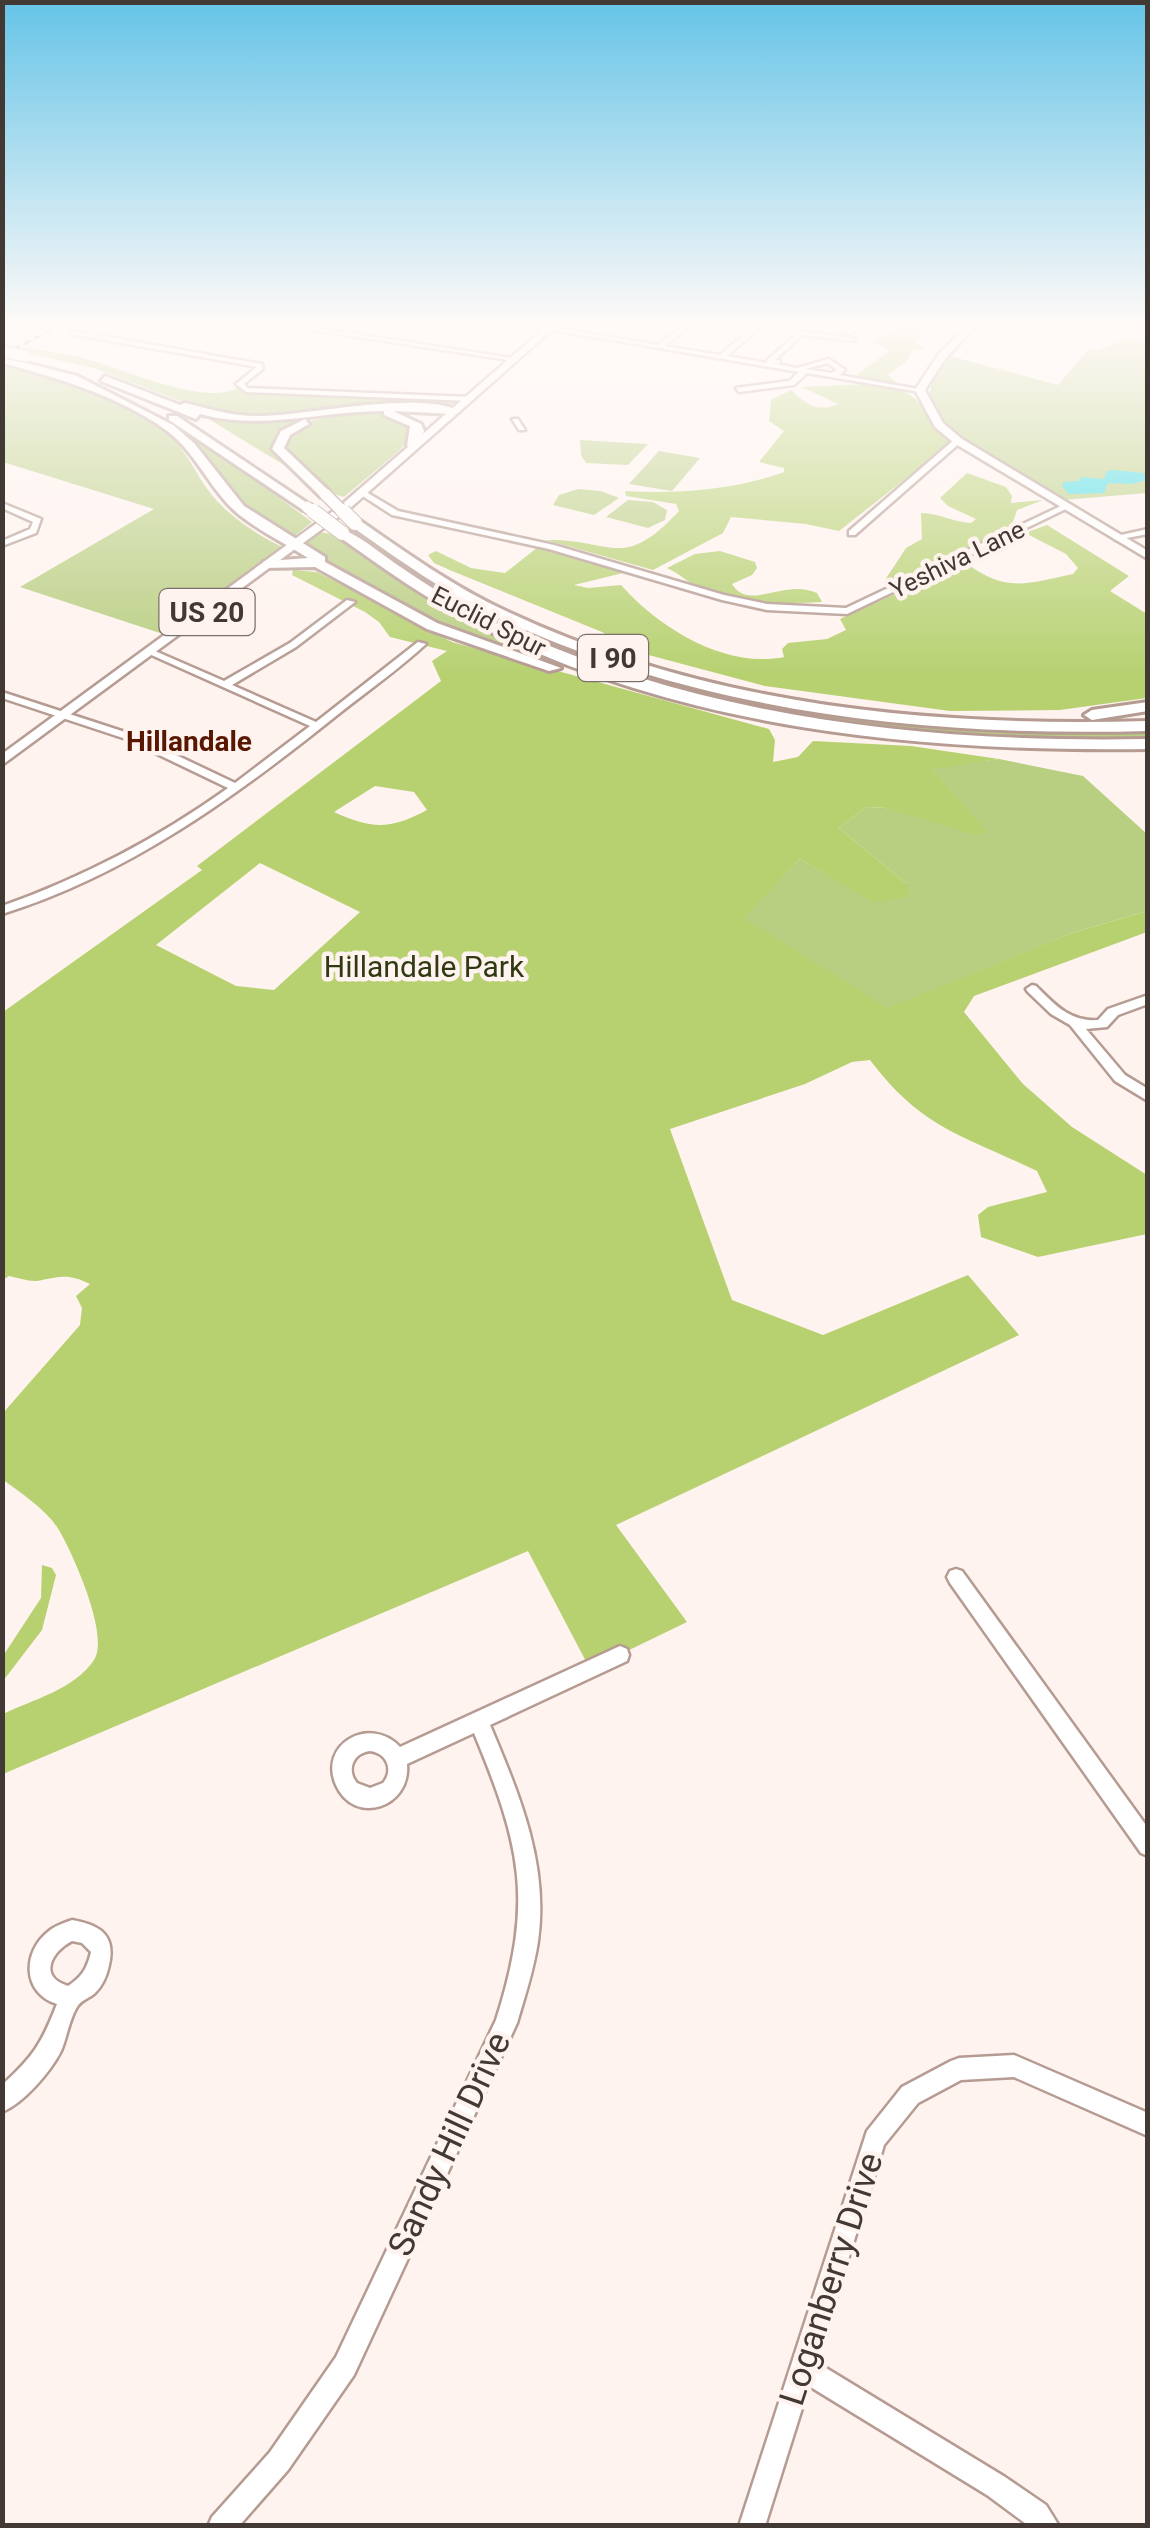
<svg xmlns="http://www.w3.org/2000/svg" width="1150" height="2528" viewBox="0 0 1150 2528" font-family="Roboto,sans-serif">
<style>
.green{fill:#b8ce80}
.forest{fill:#b7d171;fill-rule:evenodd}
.water{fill:#41dde6}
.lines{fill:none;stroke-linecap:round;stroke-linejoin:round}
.minor-casing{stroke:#b59b92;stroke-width:5}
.major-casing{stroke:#b59b92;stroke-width:5}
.highway-casing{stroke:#b59b92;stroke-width:6}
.minor{fill:#fff;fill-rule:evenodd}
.major{fill:#fff;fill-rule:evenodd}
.highway{fill:#fff;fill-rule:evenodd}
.rail{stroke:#605652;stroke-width:2.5;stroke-dasharray:8 4;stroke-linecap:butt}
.highway-bridge-far1-casing{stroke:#b59b92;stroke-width:14;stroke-linecap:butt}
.highway-bridge-casing{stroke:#b59b92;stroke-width:16;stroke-linecap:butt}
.highway-bridge-far1{stroke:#fff;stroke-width:11}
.highway-bridge{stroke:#fff;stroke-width:14}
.labels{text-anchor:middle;stroke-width:9;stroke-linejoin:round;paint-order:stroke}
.far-street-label{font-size:25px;fill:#423834;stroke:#fff3ef}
.shield{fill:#fff3ef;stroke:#7b706c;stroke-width:2.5}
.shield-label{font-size:28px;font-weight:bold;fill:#423834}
.far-neighbourhood-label{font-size:28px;font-weight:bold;fill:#571700;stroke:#fff3ef}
.park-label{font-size:30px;fill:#303a12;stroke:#fff3ef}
.near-street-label{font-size:35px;fill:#423834;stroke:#fff3ef}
</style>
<rect width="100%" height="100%" fill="#fff3ef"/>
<path class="green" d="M1130 337 1147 342V493L1063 500 964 440 942 420 930 394 932 380 950 356 1058 385 1089 349 1096 351Z
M25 347C43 350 61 353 79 357 117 366 203 407 237 388L246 391 457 400 448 408 372 407 294 417 217 415 94 368 17 351Z
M3 366C58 380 131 397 173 439 191 457 200 484 218 502 237 522 263 538 288 550L172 637 20 587 154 509 3 462Z
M342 410 353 411 300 422 275 452 287 464 284 465 207 418 273 422Z
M387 414 411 424 415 432 400 450 344 497 334 494C321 483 293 469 285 454 263 415 368 413 387 414Z
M158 418 212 448 312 522 292 538 246 510Z
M580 440 648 444 628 465 586 463 581 455Z
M659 451 700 458 672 491 629 484Z
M578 489 601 491 619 498 594 515 553 505 559 495Z
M628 500 653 502 667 510 665 520 648 528 606 517Z
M349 526C577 694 869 744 1147 731V738C954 747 696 718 520 635 457 606 401 568 346 527Z
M319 532 332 534 441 607 509 642 587 672C484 651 387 607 303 546Z
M999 759 1083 776 1147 834V911L1072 933 888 1009 743 918 800 859 828 875 907 884 839 828 866 807 886 808 987 833 932 768Z"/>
<path class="forest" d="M914 321 936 329 916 342 926 349 913 350 906 362 887 375 900 385 865 380 857 375 889 351 871 341C889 339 897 322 914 321Z
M865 384C880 387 902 387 914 398 928 410 931 430 951 443L839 531 806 524 731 517 723 533 653 570 546 540C614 539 622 572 679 511L676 504 626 496 625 491C677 494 735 490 784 472V468L759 462 784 431 769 421 771 400 791 390C806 404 816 413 838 404L802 387Z
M967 473 1006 487 1012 496 1011 503 1043 500 1017 510 1011 528 999 538C967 552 921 585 885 580L906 548 922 539 921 513C939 513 953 522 971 523L976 519 948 506 940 498Z
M1047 525 1129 576 1110 591 1147 614V698L1060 710 950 711 765 686 641 653 602 632 452 571 434 563 428 555 436 551 471 568 505 573 538 547 631 571 574 585 588 588 621 585C659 628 725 669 784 657L782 649 788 643 827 639 846 630 840 619 965 562C1005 593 1026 584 1073 574L1078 568 1066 554 1025 533Z
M720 551 755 562 757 568 752 575 732 584C749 612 784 578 817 593L822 602C781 604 740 604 702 589 690 584 680 574 667 568L695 554Z
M293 570 317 572 452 642 769 729 775 740 773 762 798 757 813 741 911 746 999 759 933 769 988 833 973 834 886 808 866 807 839 828 907 884 909 897 873 902 800 859 744 918 888 1008 1072 933 1147 911V932L974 996 964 1012 1023 1084 1072 1127 1147 1175V1234L1038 1257 981 1237 978 1215 988 1207 1047 1192 1037 1171C963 1135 923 1130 870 1060L852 1062 805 1084 670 1129 732 1300 823 1335 968 1275 1019 1335 616 1525 687 1622 590 1669 528 1551 3 1774V1714C32 1700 75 1689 94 1660 110 1636 73 1554 59 1530 46 1509 22 1494 2 1479L3 1413 80 1325 82 1308 76 1296 90 1284C70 1274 62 1276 42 1280 33 1283 19 1278 9 1276L3 1280V1012L202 870 197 866 441 681 432 661 447 651 390 637 379 622 365 612 292 575ZM375 786 414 792 427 810C390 830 371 829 334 812ZM260 863 360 912 274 990 236 986 156 945Z
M42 1565 52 1568 56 1575 42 1630 3 1681V1656L41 1598Z"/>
<path class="water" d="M1114 470 1144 473 1147 480 1131 484 1108 483 1104 493 1069 494 1062 486 1063 482 1078 481 1083 477 1104 479 1107 471Z"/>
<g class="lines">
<defs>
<path id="minor" d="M254 321H271L518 359 515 361Z
M500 321H515L658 345 689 321H696L665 346 720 355 761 321H768L727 356 767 363V360L801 331 853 338 855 341 802 335 775 360 780 361V363H772L797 368 829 359 845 370 839 375 924 390 920 392 807 373 794 385 739 392 736 388 789 381 799 372ZM828 363 837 370 832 373 805 369Z
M858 321H865L850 334H846V332Z
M73 331 262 364 263 369 244 384 248 388 470 397 474 399 470 401 246 392 236 384 257 367 71 334Z
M512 419H518L525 430H519Z
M955 439 962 441 855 535H849V531Z
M361 489 398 511 554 545 724 595 767 604 846 608 1063 505 1070 507 847 614 767 610 722 600 549 549 392 515 358 493 357 491Z
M2 503 41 519 36 533 2 546V541L30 529 33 522 2 508Z
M1148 529V534L1116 540 1112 537Z
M347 600 355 602 296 647 232 685 316 722 418 642 426 644C398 670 366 692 336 716 235 797 128 875 2 914V906C84 877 158 838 228 788L126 739 2 698V692L134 735 235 783 310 726 147 653 155 651 224 681 290 643Z
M1032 985 1036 986C1055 1005 1070 1022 1098 1020L1108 1009 1148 995V1004L1118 1015 1107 1027 1086 1029 1125 1075 1148 1089V1101L1115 1081 1070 1025 1051 1014 1028 992 1026 989Z
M956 1569 962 1571 1148 1828V1856L1141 1853 950 1583 947 1577 950 1571Z
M620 1646 627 1649 629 1655 627 1661 490 1725C519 1794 549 1864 538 1941 534 1969 525 1996 517 2023L354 2375 288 2470 239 2526H208L212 2517 270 2452 336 2357 496 2020C534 1901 521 1846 474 1733L407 1764C411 1808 354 1826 336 1785 318 1744 370 1715 400 1747ZM370 1751C387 1753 394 1770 383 1783L370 1788 357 1783C346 1770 353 1753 370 1751Z
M72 1920C100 1925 116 1935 109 1965 107 1975 103 1985 95 1993 90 1998 81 2000 77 2007 69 2020 67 2037 61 2051 51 2071 24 2103 2 2112V2085C33 2057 42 2043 57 2004 22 1993 22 1952 49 1931 55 1926 64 1923 72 1920ZM72 1941 82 1943 91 1952C87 1968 83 1976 68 1986 38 1977 51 1952 72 1941Z
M1014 2055 1148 2113V2136L1014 2077 961 2080 918 2103 884 2145 816 2362 1005 2477 1046 2505 1059 2526H1029L987 2495 809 2386 765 2526H739L867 2131 902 2087 951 2061 959 2058Z"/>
<path id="major" d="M553 321H562L348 510 2 765V754L340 506Z
M972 321H981L945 359 925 390 943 423 962 439 1148 551V559L954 443 935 427 915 390 938 355Z"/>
<path id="highway" d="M2 357 77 376 173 425 194 443 244 506 325 557V562L437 623 561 668 549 671 427 629 315 567 263 568V562L268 561 308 558C285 543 257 530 236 512 209 488 196 452 166 430 119 396 58 378 2 363Z
M105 376 180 405 185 403C210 409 234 417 261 416 308 415 419 390 460 411L454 414 393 411 421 424 424 431 419 446 413 449 407 446 410 426 384 415V411C321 411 262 431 200 414L196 419 101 381Z
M169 416H177L313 507 303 510 169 420Z
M305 419 309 424 290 435 284 448 329 491V497H321L272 449 281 431Z
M351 520H359C407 553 455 588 508 612 709 706 929 727 1148 721V731C925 737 703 713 499 618 446 594 398 559 351 526Z
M342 529C362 537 381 554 399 566 434 590 471 613 511 630 714 719 927 743 1148 739V749C920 752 686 730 479 626 429 601 383 568 338 536L336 533Z
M1148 702V711L1092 720 1084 715 1092 710Z"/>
</defs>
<use href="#minor" class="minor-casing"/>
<use href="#major" class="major-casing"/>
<use href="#highway" class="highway-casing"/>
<use href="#minor" class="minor"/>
<use href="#major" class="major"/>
<use href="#highway" class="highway"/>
<path class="rail" d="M2 355 69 321"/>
<defs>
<path id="highway-bridge-far1" d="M2 351 25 356
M325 494 345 514
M307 507 316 514"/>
<path id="highway-bridge" d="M313 511 342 533
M343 511 355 523"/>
</defs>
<use href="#highway-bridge-far1" class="highway-bridge-far1-casing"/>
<use href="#highway-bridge" class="highway-bridge-casing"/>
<use href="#highway-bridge-far1" class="highway-bridge-far1"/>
<use href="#highway-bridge" class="highway-bridge"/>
</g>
<linearGradient id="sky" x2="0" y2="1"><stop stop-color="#65c4e7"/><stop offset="0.48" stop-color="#fffaf8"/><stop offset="1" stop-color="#fffaf8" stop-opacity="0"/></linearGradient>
<rect width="1150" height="675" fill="url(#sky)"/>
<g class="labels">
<g class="far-street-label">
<text transform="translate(957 559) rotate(-26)" y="9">Yeshiva Lane</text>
<text transform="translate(489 621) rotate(27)" y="9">Euclid Spur</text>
</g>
<g class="shield">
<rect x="159.5" y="589" width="95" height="46" rx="8"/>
<rect x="578" y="635" width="70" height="46" rx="8"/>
</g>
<g class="shield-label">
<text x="207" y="622">US 20</text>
<text x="613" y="668">I 90</text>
</g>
<g class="far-neighbourhood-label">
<text x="189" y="751">Hillandale</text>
</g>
<g class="park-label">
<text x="424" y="977">Hillandale Park</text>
</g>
<g class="near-street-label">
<text transform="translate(449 2144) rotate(-65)" y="12">Sandy Hill Drive</text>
<text transform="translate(831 2279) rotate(-72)" y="12">Loganberry Drive</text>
</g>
</g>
<rect width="1150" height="2528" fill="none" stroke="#423834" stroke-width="10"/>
</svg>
